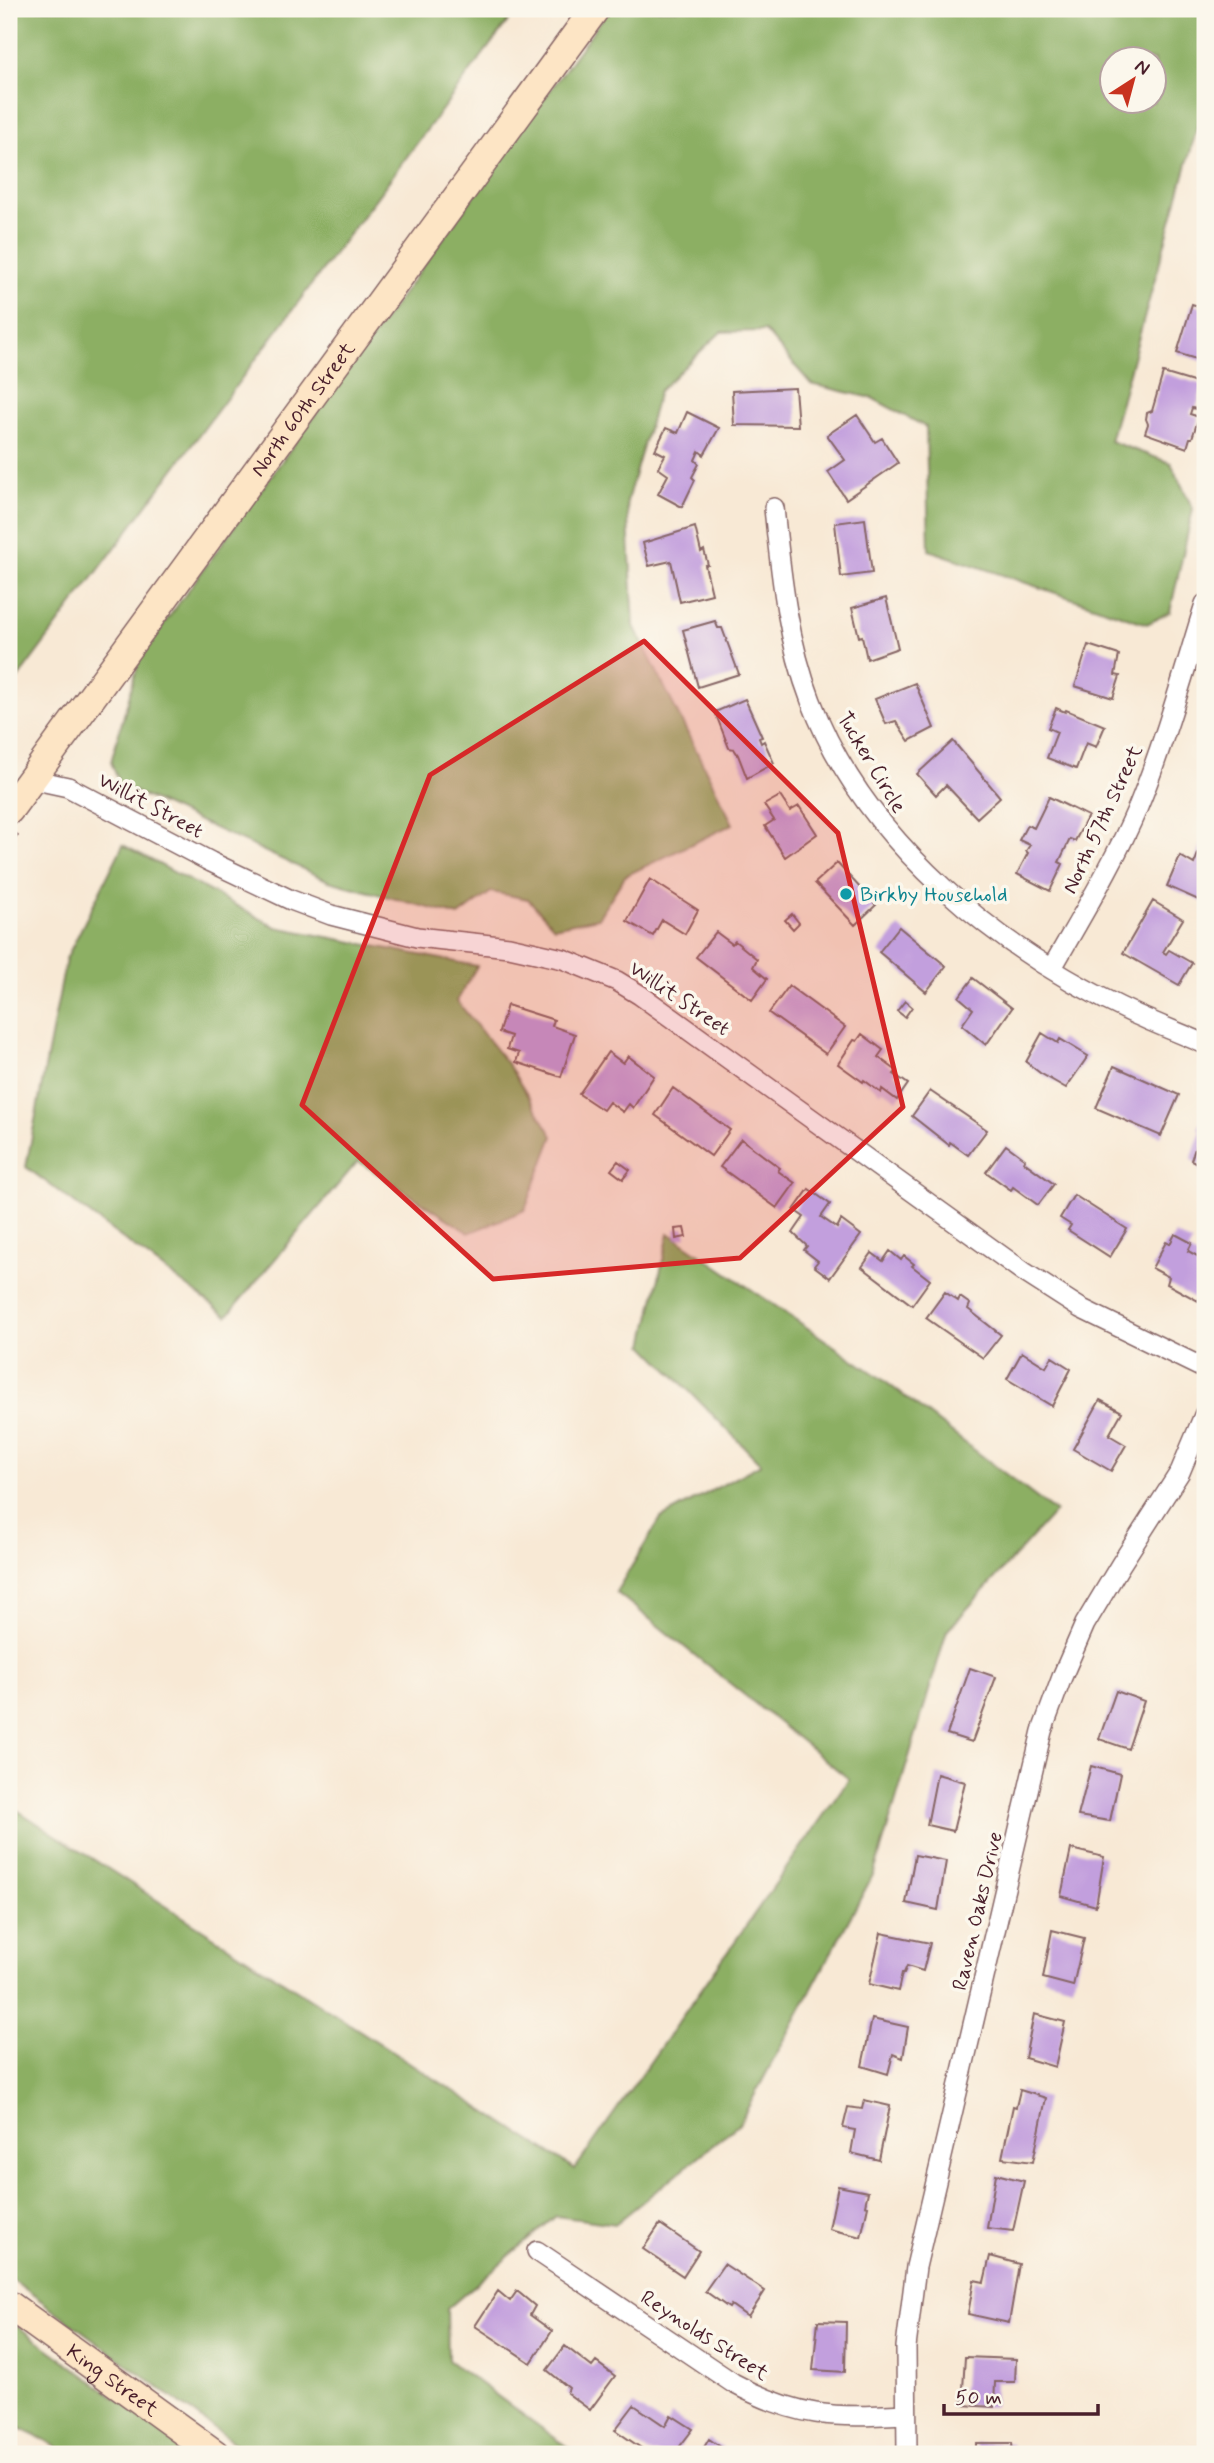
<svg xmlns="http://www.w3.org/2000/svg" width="1214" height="2463" viewBox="0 0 1214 2463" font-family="Mynerve,sans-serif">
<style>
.forest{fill:#8caf63;stroke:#6b6747;stroke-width:2;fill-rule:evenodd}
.building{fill:#c29fdd}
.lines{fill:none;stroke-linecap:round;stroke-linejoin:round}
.street-casing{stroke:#876666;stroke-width:22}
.secondary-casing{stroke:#876666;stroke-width:31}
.path{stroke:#876666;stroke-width:3.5;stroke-dasharray:5 5;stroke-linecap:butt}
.street{stroke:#fff;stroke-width:19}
.secondary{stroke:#fde5c5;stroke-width:28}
.marked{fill:#d62828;fill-opacity:0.2;stroke:#d62828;stroke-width:5;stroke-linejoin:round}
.culture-dot{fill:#0f9aa8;stroke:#fbf7ec;stroke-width:2.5}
.labels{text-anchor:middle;stroke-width:7;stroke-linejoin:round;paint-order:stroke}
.street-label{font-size:21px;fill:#4a1f2b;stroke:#fbf7ec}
.culture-label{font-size:21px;fill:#0d838f;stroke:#fbf7ec;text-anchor:start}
</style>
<rect width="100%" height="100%" fill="#fbf7ec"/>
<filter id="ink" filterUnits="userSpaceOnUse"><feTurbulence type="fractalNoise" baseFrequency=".0143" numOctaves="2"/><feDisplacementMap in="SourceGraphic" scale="14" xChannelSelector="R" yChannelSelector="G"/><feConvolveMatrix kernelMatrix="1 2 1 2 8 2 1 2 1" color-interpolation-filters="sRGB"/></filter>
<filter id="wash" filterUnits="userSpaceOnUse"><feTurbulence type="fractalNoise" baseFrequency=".00686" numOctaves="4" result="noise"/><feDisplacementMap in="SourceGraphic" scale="28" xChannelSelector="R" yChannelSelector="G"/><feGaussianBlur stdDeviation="1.57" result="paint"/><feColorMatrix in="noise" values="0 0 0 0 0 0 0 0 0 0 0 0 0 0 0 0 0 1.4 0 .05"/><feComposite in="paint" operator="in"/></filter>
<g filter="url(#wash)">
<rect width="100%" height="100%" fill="#f8e9d5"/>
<path class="forest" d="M15 9H517L9 690V27Z
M609 9H1205V99L1110 441 1171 463 1193 509 1170 612 1147 624 929 550 926 427 872 398 811 384 765 331 721 332 659 391 627 501 634 626 733 824 625 876 598 918 554 927 528 899 491 892 459 916 329 881 120 785 111 762 140 657ZM1112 60H1154V102H1112Z
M123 845 276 927 477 966 457 1001 509 1066 553 1136 525 1210 469 1233 358 1161 227 1316 26 1167 66 959Z
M669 1233 882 1379 1055 1512 947 1631 874 1873 739 2124 615 2224 556 2216 447 2309 448 2360 577 2454H249L9 2277V1805L575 2169 849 1779 616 1592 661 1518 761 1464 644 1345Z
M9 2320 193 2454H68L45 2440 9 2423Z"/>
<g id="blocks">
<path class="building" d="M1205 294V362L1177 353 1192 304 1201 307Z
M1163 373 1203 385 1196 409 1192 408 1190 414 1199 417 1192 438H1190L1187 448 1145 433 1148 424 1146 419 1147 413 1152 411Z
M795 388 798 426 734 425 732 391Z
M687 412 719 428 704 455 699 451 695 460 699 464 692 477 695 480 682 507 658 494 668 475 658 468 665 455 655 450 666 428 678 433Z
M857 415 875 442 882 438 898 463 846 499 828 472 845 460 827 435Z
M865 519 872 573 841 577 835 523Z
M695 527 701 552 704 550 708 565H705L712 594 680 602 671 561 649 566 643 543Z
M886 598 898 648 867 659 862 636 859 637 852 608Z
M715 621 718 628H722L739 674 698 687 683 630Z
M1088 645 1119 655 1115 675 1120 676 1113 698 1075 686Z
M915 683 934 728 909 741 896 721 886 724 875 699Z
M745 699 762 737 759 738 761 743 764 741 774 763 747 778 738 755 734 749 729 748 715 712Z
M1056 708 1065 712 1066 710 1105 726 1096 747 1086 743 1076 769 1047 758 1057 732 1048 728Z
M953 741 1000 797 977 818 946 785 936 795 917 774Z
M780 796 790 811 799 806 817 834 785 857 765 826 774 820 764 805Z
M1049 797 1088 816 1075 841 1070 839 1059 862 1063 864 1050 891 1017 874 1028 853 1026 851 1030 845 1019 840 1027 825 1034 828Z
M1205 836V903L1167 886 1180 856 1194 864Z
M837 863 876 905 855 925 815 883Z
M650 879 698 910 685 934 662 920 653 936 627 921Z
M1153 901 1183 919 1163 952 1166 954 1169 950 1192 963 1179 985 1123 953Z
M792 914 799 923 793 929 785 920Z
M899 927 946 966 926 992 879 952Z
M716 932 732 944 735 941 757 959 753 967 767 979 752 1000 696 957Z
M973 978 1012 1008 986 1045 962 1025 973 1009 959 997Z
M789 986 845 1027 826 1054 769 1013Z
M905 1001 912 1007 905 1017 897 1011Z
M507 1005 554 1020 552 1026 575 1034 561 1077 516 1062 519 1053 507 1049 511 1036 499 1032Z
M1042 1033 1058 1043 1060 1039 1088 1056 1066 1088 1040 1073 1026 1062Z
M862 1034 883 1050 878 1057 897 1071 894 1074 908 1084 897 1100 882 1089 881 1093 864 1080 863 1082 838 1064 854 1040 857 1041Z
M608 1052 623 1063 628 1056 654 1076 633 1108 629 1104 623 1112 609 1102 603 1110 579 1094Z
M1114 1066 1179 1095 1161 1136 1096 1108Z
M673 1088 730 1130 711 1156 655 1115Z
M930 1091 987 1130 968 1155 950 1142 949 1145 912 1116Z
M1205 1111V1173L1199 1170 1201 1165 1191 1160 1201 1131 1198 1129Z
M741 1139 780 1168 778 1171 795 1183 777 1208 720 1167Z
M1006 1145 1025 1159 1024 1162 1054 1184 1038 1205 1013 1187 1011 1190 986 1172Z
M618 1161 630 1170 623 1179 611 1170Z
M809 1189 830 1204 821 1217 837 1228 841 1220 861 1235 830 1278 814 1266 818 1261 804 1250 807 1246 793 1233 804 1217 794 1210Z
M1074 1195 1127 1229 1110 1257 1068 1230 1071 1225 1060 1218Z
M684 1228 686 1237 676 1239 675 1229Z
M1175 1234 1192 1243 1188 1251 1205 1260 1203 1269 1205 1270V1288L1198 1301 1167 1284 1169 1277 1152 1268 1166 1242 1170 1244Z
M890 1251 901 1260 904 1256 914 1264 912 1266 930 1280 912 1305 862 1267 872 1253 883 1261Z
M945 1292 958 1301 960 1297 970 1304 968 1309 1001 1335 983 1358 926 1318Z
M1022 1352 1046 1367 1052 1357 1071 1369 1052 1406 1007 1379Z
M1100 1400 1122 1412 1109 1435 1126 1445 1111 1471 1073 1449Z
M970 1668 996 1677 972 1742 947 1734Z
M1116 1691 1144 1701 1128 1749 1099 1739Z
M1091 1766 1120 1774 1110 1821 1078 1816Z
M937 1774 965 1782 953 1831 927 1825Z
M1071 1849 1104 1857 1096 1906 1061 1896Z
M915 1855 946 1861 938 1910 906 1903Z
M1052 1930 1084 1938 1073 1986 1043 1978Z
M881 1933 930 1943 923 1971 907 1966 904 1973H902L898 1991 869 1984Z
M1034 2014 1065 2022 1055 2067 1025 2058Z
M872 2019 908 2027 903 2058 893 2054 888 2074 862 2066Z
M1020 2090 1046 2098 1033 2162 1002 2158 1013 2106 1016 2107Z
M864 2100 890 2106 879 2160 851 2153 855 2130 843 2128 848 2107 862 2109Z
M996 2174 1024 2181 1013 2231 987 2228Z
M838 2186 868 2192 865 2205 868 2206 861 2237 829 2229Z
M660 2224 699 2251 683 2276 643 2249Z
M990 2256 1019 2264 1009 2323 968 2314 974 2280 984 2282Z
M724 2264 765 2291 748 2317 731 2305 729 2308 705 2291Z
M498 2291 510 2301 517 2291 535 2306 530 2315 552 2331 531 2363 475 2326Z
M818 2321 846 2322 845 2372 813 2370Z
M565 2346 592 2367 596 2362 615 2376 590 2410 567 2393 569 2388 547 2370Z
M965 2357 1016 2359 1015 2382H995L994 2407 962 2405Z
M634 2405 665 2426 671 2415 693 2429 674 2454H650L615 2430Z
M709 2439 731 2454H700Z
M976 2443H1012L1013 2454H976Z"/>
</g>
</g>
<g filter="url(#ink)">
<use href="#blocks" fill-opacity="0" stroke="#876666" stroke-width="2"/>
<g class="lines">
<defs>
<path id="street" d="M774 508C781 574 787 639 811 701 865 843 1002 953 1137 1015 1159 1025 1182 1034 1205 1044
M31 779 68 787 211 862 291 900 331 915 417 937 509 947 563 959 617 981 640 995 1024 1272 1080 1308 1205 1369
M1052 968C1082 915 1114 863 1138 807 1165 741 1184 672 1205 604
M537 2251 733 2383C798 2418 833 2418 905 2414
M907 2454 906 2347 916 2267 1042 1731 1062 1677 1085 1624 1121 1564 1180 1472 1205 1413"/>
<g id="secondary">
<path id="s1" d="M9 810 595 9"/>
<path id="s2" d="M9 2305 215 2454"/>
</g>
</defs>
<use href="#street" class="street-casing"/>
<use href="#secondary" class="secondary-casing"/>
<path class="path" d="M9 846 19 832"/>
<use href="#street" class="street"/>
<use href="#secondary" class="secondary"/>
</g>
</g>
<path class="marked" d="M644 641 838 833 903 1107 740 1258 493 1279 302 1105 430 775Z"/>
<circle class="culture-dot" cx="846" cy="894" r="7"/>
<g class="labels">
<g class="street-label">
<text dy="7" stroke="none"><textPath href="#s1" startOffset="497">North 60th Street</textPath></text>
<text transform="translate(872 762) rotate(59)" y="7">Tucker Circle</text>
<text transform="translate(151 805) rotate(28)" y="7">Willit Street</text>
<text transform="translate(1102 819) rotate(-65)" y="7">North 57th Street</text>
<text transform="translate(680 998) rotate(34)" y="7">Willit Street</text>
<text transform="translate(977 1911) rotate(-77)" y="7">Raven Oaks Drive</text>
<text transform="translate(705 2335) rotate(33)" y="7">Reynolds Street</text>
<text dy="7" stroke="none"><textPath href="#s2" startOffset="128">King Street</textPath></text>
</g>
<g class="culture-label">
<text x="860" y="901">Birkby Household</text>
</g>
</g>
<rect width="1214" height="2463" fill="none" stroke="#fbf7ec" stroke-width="35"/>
<g transform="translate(1133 80) rotate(36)"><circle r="33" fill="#fbf7ec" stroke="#b4a19f" stroke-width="2"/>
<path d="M0-5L12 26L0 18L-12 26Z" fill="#c8321e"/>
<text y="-10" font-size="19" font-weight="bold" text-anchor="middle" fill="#4a1f2b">N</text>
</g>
<path d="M944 2404v10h154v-10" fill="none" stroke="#4a1f2b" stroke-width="3.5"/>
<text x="955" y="2404" font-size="21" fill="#4a1f2b" stroke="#fbf7ec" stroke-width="5" paint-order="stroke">50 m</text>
</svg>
